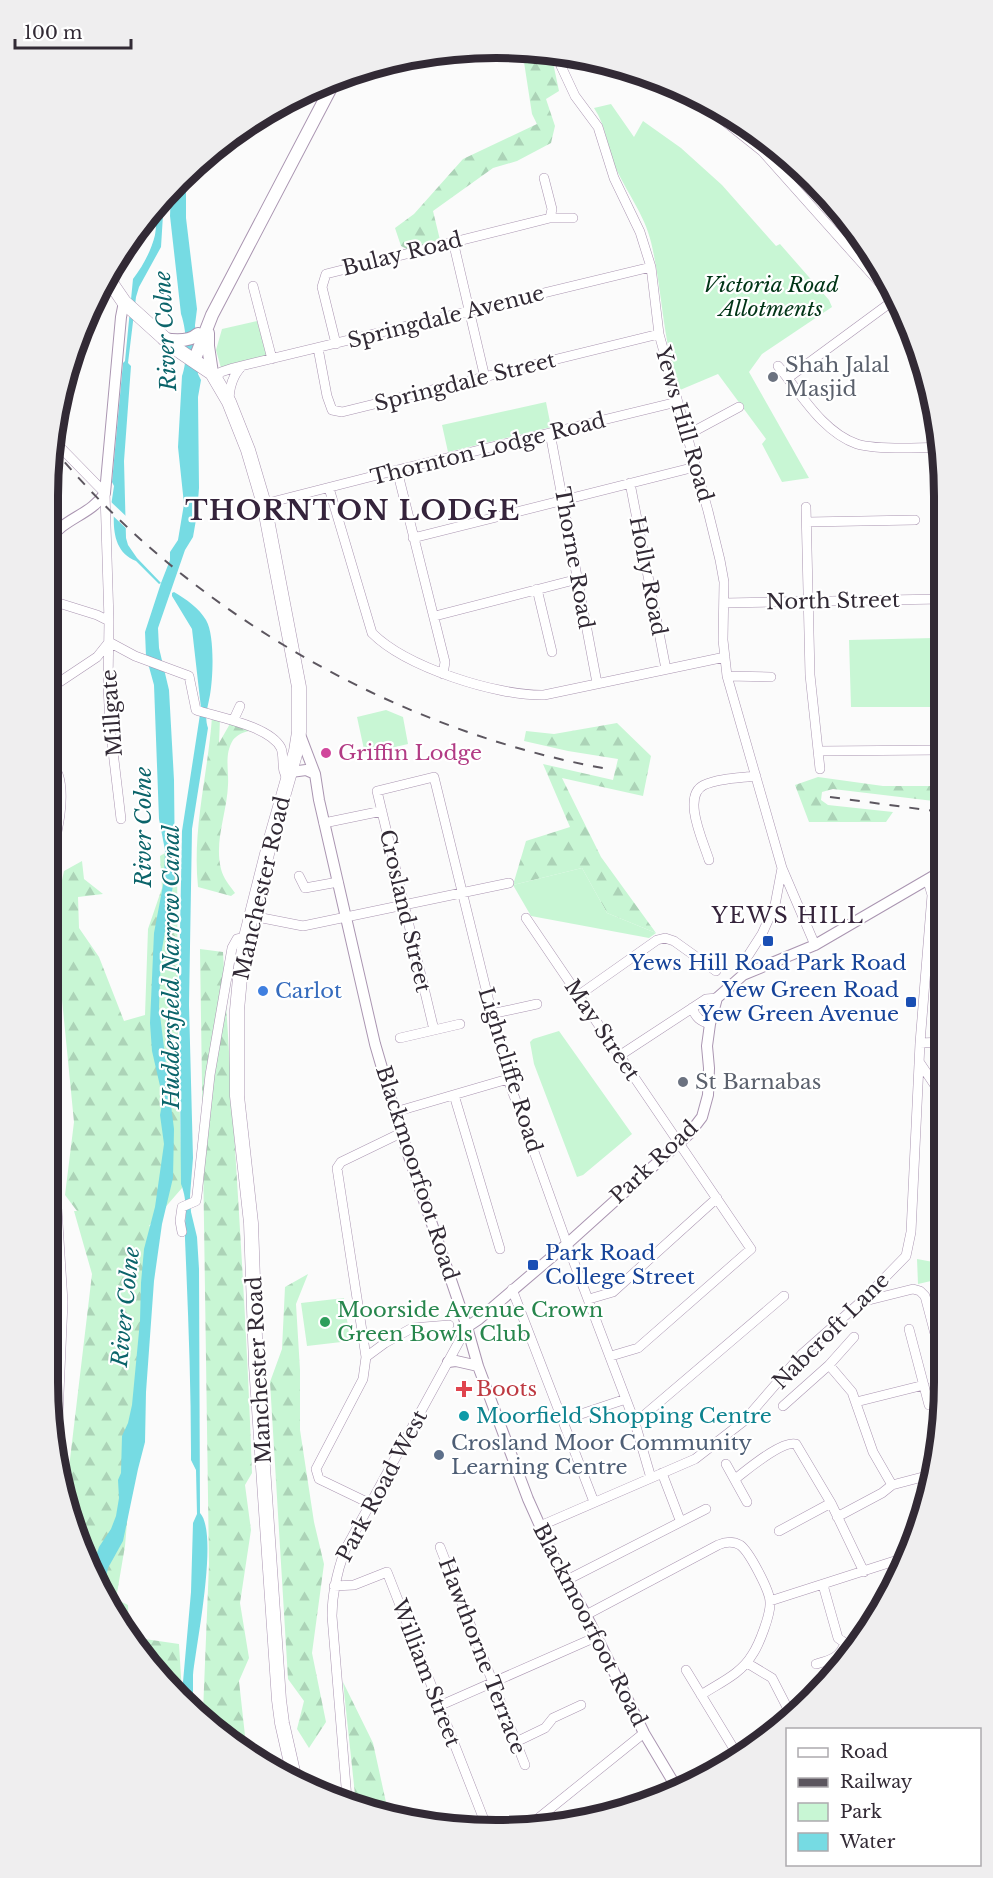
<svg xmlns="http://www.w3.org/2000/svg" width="993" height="1878" viewBox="0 0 993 1878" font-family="'Libre Baskerville',serif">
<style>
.forest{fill:url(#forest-firs)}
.green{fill:#c8f6d4}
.water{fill:#76dbe3}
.pier{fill:#fbfbfb}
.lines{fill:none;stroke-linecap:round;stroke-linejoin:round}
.minor-casing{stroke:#aa95b1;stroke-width:10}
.tertiary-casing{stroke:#aa95b1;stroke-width:12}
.secondary-casing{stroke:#aa95b1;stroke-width:14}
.primary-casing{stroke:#aa95b1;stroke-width:15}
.minor{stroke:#fff;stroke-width:9}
.tertiary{stroke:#fff;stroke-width:10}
.secondary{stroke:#fff;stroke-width:12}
.primary{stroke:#fff;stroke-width:14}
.rail{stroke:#5c565f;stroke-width:2;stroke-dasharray:10 10;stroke-linecap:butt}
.worship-dot{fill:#6b7280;stroke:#fff;stroke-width:2}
.hotel-dot{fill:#d1479c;stroke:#fff;stroke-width:2}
.transit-dot{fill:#1a4fb4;stroke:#fff;stroke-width:2}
.shop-dot{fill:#3f7fe0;stroke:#fff;stroke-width:2}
.leisure-dot{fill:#2e9e5b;stroke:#fff;stroke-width:2}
.health-dot{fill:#e0444e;stroke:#fff;stroke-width:2}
.culture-dot{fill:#0f9aa8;stroke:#fff;stroke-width:2}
.service-dot{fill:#5c6f8a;stroke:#fff;stroke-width:2}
.labels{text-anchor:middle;stroke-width:4.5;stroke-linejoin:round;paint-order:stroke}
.street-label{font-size:21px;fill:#322a35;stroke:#fff}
.park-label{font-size:21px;font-style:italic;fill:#003416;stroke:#fff}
.worship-label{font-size:21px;fill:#5b616d;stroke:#fff;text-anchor:start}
.hotel-label{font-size:21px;fill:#b23c85;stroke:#fff;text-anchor:start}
.transit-label{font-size:21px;fill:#164399;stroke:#fff}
.shop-label{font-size:21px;fill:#366cbe;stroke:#fff;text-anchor:start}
.leisure-label{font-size:21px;fill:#27864d;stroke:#fff;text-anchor:start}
.health-label{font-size:21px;fill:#be3a42;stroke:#fff;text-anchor:start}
.culture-label{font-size:21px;fill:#0d838f;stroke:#fff;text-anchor:start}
.service-label{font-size:21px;fill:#4e5e75;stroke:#fff;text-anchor:start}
.water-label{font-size:22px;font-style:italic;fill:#0b646a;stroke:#fff}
.neighbourhood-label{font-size:22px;letter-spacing:1.5px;fill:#35243b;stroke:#fff}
.district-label{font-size:27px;font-weight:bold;letter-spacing:1.5px;fill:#35243b;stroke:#fff}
.rim{fill:none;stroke:#322a35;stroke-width:8}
</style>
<defs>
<pattern id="forest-firs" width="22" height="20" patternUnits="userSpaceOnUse" patternTransform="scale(1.5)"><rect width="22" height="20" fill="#c8f6d4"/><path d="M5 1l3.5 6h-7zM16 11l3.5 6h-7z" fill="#acd3b7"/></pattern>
</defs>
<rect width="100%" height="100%" fill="#fbfbfb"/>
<path class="forest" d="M522 49 551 53 559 91 546 99 555 126 551 143 517 161 493 168 433 211 440 240 407 249 401 246 395 228 414 214 463 159 537 124 532 114Z
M616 65 647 76 627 82 623 79Z
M212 717 220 719 219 743 231 722 249 731C243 732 237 735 233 740 224 754 229 771 228 785 227 813 214 841 221 869 223 878 230 886 235 893L231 896 198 887C192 829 208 774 212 717Z
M617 723 651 756 643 796 562 778 601 857 656 933 607 913 582 868 513 885 526 841 570 827 543 764 613 780 618 759 568 751 524 741 526 731 554 734Z
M818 777 883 786H942V802L833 789 822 792 821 800 828 805 893 812 886 822H809L795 785Z
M177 846 178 1048 182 1188 149 1226 152 1227 125 1546 116 1599 128 1605 129 1633 72 1526 66 1493 92 1274 74 1211H77L65 1195 74 1122 60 979 57 903 64 871 82 861 84 879 103 894 78 897 79 928 99 957 124 1021 145 1015 148 929 162 888 160 856Z
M200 949 223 952C233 1126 246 1299 252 1473L245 1485 251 1530 240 1603 249 1658 239 1681 247 1754 203 1712 209 1564Z
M308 1274 296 1304 300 1370V1430L314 1522 324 1564 312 1653 326 1722 309 1748 297 1729 304 1701 288 1679 270 1382 282 1349 285 1287Z
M131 1637 179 1644 182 1693 141 1655Z
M343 1682 373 1743 389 1816 381 1815 356 1804Z"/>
<path class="green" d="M611 104 634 137 643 121 681 148 722 185 776 246 780 244 829 300 832 307 762 354 749 372 809 478 782 482 762 444 766 439 718 374 680 390C662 341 663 292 651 242 645 215 625 190 614 164 607 145 606 126 594 108Z
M257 321 267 356 221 368 216 350 222 329Z
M546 402 551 427 448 452 442 425Z
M934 638 935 707H851L849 640Z
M386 710 403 717 408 744 365 754 357 717Z
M582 868 607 913 656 933 649 938 531 916 513 885Z
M559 1031 632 1134 583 1175 577 1177 534 1064 530 1042 533 1039Z
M917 1259 944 1264V1278L918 1284Z
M344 1298 350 1341 307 1346 301 1303Z"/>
<path class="water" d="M186 175V218L197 309 195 325 198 374 201 380 198 397 199 488 197 514 193 537 185 550 158 628 159 648 169 690 174 780 175 874 161 955 159 1007 174 1129 173 1178 162 1224 154 1281 146 1392 145 1442 138 1469 123 1541 108 1568 104 1587 93 1565 99 1547 111 1529 116 1516 119 1498 118 1480 121 1473 122 1436 128 1423 132 1405 140 1321 141 1283 144 1249 155 1207 164 1144 160 1115 163 1099 152 1051 150 1023 154 933 164 880 165 850 159 819 154 685 146 656 145 632 161 583 159 584 136 561C114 552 113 530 114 510L111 506 114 486 112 482 123 363 125 361 133 279C143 266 151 251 155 235 158 220 153 211 164 199L161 247 139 287 136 297 128 363 131 366 124 461 126 538 128 545 137 558 161 583 170 560V552L178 540 184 504 178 447 182 376C188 359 187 331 181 314L170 216 171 191Z
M174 592C186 599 199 608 206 620 215 635 213 679 210 695 208 706 204 717 208 728L192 829 189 1005 193 1158 190 1196 191 1212 197 1237 199 1269 200 1513C219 1533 196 1645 193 1675 193 1684 193 1694 193 1703L182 1693 191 1592 193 1523 197 1514 196 1470 191 1460V1452C191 1381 188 1310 185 1239 184 1217 189 1205 181 1184L179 983 182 831 201 708 192 629 172 596V593Z"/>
<path class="pier" d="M109 500 128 518 129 531 111 514Z"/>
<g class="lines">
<defs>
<path id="minor" d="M558 54 561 66 575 96 598 127 614 178 640 232 651 267 659 334 708 511 720 560 724 582 723 640 727 676 782 868 775 905 762 934 744 962 743 975
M688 92 762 151 903 309
M550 218H573
M453 241 485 378
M253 286 272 359
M336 344 322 287 326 274 550 218 552 209 544 178
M318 348 327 396 332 410 342 412 659 334
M778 366C800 392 822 432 857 444 876 450 920 448 941 447
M216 377 221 372 233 368 651 267
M788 378 894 300
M229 402C229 388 232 376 242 366
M550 433 597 683
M687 435 739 407
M50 460 62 449 105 493 109 621 108 685 110 726 121 819
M397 470 445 662 443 674
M630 483 666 669
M329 488 372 633C406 667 496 696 544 695L725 657
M264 504 397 470 677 402
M806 507 810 675 820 769
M807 522 915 520
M413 538 695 467
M537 589 552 652
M49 600 97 615 109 621
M724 603 942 599
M435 616 578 579
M109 642 135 656 189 676 196 710C217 717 270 726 281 748 285 758 280 770 288 779
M727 676 771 677
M49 689 97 657 109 642
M234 719 240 706
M818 751 942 750
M324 823 382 811
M709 860C704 843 681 796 704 785 719 778 740 778 756 776
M49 867C55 841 67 800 58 774L49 771
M782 868 815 945
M299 876 305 888 338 882
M252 916 303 926 509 883
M526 918 751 1249 638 1348 611 1356
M579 995 657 940 665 938 674 941 716 971
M692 1008C696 1018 700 1021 710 1024
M491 1014 537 1004
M434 1030 377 791 434 777 508 1079 567 1244 635 1423 651 1478
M400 1038 460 1024
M920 1043 943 1042
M619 1056 706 999 717 998
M920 1063 938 1090 943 1093
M48 1067 63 1302 57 1439
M454 1095 500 1249
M395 1112 508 1079
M182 1232 180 1221 182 1207 196 1201 197 1195 210 1075 232 948 237 939 246 937
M512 1289 594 1502
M589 1299 613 1292 717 1198
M864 1299 869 1300 913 1289 920 1291 925 1296 944 1368
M909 1329 929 1405
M366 1357 385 1343 412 1328 449 1325
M829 1365 852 1392 873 1452 892 1485 882 1493 837 1517
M856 1402 924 1385
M783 1406 829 1365 854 1337
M563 1420 626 1399
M635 1423 784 1296
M935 1431 938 1445
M726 1464 747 1502
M662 1473 680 1520
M735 1479C747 1470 782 1440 796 1444L831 1503 864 1572
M892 1485 934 1474
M371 1504 319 1479 316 1469 363 1379 366 1357 337 1168 341 1162 401 1133
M540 1526 695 1459 744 1421 802 1354 864 1299 906 1256 911 1232 920 1043 932 895 928 881
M779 1531 831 1503
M440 1547 525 1765
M565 1581 706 1509
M823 1585 838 1638 845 1643 853 1644
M334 1586 354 1585 387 1572 486 1825
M770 1601 907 1557
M586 1615 718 1545C725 1542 733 1541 740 1545 749 1551 770 1591 770 1602 771 1614 759 1645 752 1655 741 1674 719 1683 701 1695
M747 1663 772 1678 791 1715
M816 1664C830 1660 840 1658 845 1643
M686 1670 737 1754
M439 1706 596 1637
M516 1742 545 1728 553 1718 581 1705
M347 1799 332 1616C332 1592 337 1572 345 1550L467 1327
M525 1829 644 1733"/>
<path id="tertiary" d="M49 540C64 518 91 515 105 493L121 317 124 302
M299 732 315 774 319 800 375 1044 401 1133 467 1327 478 1366 528 1499 558 1566 586 1615 644 1733 678 1790
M291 772 306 770 315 774
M467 1327 479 1319 567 1244 689 1134 702 1117 708 1095 709 1068 707 1046 710 1024 717 998 743 975 815 945 942 871
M448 1362 456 1361 478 1366"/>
<path id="secondary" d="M208 333V346L212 373
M164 339C175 341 189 342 198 334
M194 361 212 315 335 80"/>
<path id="primary" d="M109 275 113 286 124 302 175 348 212 373 229 402 248 450 264 504 299 687V732L296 751 270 842 246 937 241 967 237 1010V1096L251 1223 256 1365 279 1700 282 1723 294 1776"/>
</defs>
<use href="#minor" class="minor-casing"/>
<use href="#tertiary" class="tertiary-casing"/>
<use href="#secondary" class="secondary-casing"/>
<use href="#primary" class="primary-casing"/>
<use href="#minor" class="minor"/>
<use href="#tertiary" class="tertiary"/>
<use href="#secondary" class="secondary"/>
<use href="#primary" class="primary"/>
<path class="rail" d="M52 447C187 612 399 732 608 769
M830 797 942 812"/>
</g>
<g class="worship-dot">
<circle cx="773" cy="377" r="6"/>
<circle cx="683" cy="1082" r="6"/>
</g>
<circle class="hotel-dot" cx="326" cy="753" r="6"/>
<g class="transit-dot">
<rect x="762" y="935" width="12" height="12" rx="3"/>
<rect x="905" y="996" width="12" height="12" rx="3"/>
<rect x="527" y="1259" width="12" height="12" rx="3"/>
</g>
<circle class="shop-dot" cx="263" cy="991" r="6"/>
<circle class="leisure-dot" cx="325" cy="1322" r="6"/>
<path class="health-dot" d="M461 1380h6v6h6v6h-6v6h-6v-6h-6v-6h6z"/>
<circle class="culture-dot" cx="464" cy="1416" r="6"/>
<circle class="service-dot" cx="439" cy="1455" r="6"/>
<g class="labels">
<g class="street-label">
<text transform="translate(402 254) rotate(-14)" y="7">Bulay Road</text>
<text transform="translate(446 317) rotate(-14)" y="7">Springdale Avenue</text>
<text transform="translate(465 382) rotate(-14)" y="7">Springdale Street</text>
<text transform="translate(684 424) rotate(74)" y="7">Yews Hill Road</text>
<text transform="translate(488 449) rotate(-14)" y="7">Thornton Lodge Road</text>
<text transform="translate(574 558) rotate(80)" y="7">Thorne Road</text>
<text transform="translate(648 576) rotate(79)" y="7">Holly Road</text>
<text transform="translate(833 601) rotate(-1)" y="7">North Street</text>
<text transform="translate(112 713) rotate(-94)" y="7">Millgate</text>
<text transform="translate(262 888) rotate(-77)" y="7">Manchester Road</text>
<text transform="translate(405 911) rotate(77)" y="7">Crosland Street</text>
<text transform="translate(602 1030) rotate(56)" y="7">May Street</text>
<text transform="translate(510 1070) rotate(73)" y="7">Lightcliffe Road</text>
<text transform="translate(654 1162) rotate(-43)" y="7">Park Road</text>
<text transform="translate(417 1173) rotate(72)" y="7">Blackmoorfoot Road</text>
<text transform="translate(831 1331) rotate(-45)" y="7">Nabcroft Lane</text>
<text transform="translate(259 1370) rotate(-93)" y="7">Manchester Road</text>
<text transform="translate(382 1486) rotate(-62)" y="7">Park Road West</text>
<text transform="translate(590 1625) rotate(63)" y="7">Blackmoorfoot Road</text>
<text transform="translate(482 1656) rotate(69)" y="7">Hawthorne Terrace</text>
<text transform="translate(426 1673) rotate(69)" y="7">William Street</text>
</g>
<g class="park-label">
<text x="771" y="292">Victoria Road<tspan x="771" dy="24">Allotments</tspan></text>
</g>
<g class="worship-label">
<text x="785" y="372">Shah Jalal<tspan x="785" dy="24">Masjid</tspan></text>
<text x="695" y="1089">St Barnabas</text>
</g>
<g class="hotel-label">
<text x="338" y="760">Griffin Lodge</text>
</g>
<g class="transit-label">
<text x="768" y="970">Yews Hill Road Park Road</text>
<text x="899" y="997" text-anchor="end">Yew Green Road<tspan x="899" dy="24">Yew Green Avenue</tspan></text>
<text x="545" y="1260" text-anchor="start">Park Road<tspan x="545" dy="24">College Street</tspan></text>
</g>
<g class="shop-label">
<text x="275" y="998">Carlot</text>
</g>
<g class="leisure-label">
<text x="337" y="1317">Moorside Avenue Crown<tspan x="337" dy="24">Green Bowls Club</tspan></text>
</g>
<g class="health-label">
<text x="476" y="1396">Boots</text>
</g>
<g class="culture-label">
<text x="476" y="1423">Moorfield Shopping Centre</text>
</g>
<g class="service-label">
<text x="451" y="1450">Crosland Moor Community<tspan x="451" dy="24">Learning Centre</tspan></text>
</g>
<g class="water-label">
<text transform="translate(165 331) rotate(-93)" y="8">River Colne</text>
<text transform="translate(143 827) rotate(-90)" y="8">River Colne</text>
<text transform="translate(171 967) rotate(-90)" y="8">Huddersfield Narrow Canal</text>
<text transform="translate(125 1307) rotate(-84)" y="8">River Colne</text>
</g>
<g class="neighbourhood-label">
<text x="788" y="923">YEWS HILL</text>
</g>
<g class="district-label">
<text x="353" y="520">THORNTON LODGE</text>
</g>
</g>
<path d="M0 0H993V1878H0ZM496 58H496A438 438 0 0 1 934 496V1382A438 438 0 0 1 496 1820H496A438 438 0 0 1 58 1382V496A438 438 0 0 1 496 58Z" fill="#efeeef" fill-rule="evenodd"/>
<path class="rim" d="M496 58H496A438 438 0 0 1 934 496V1382A438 438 0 0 1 496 1820H496A438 438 0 0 1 58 1382V496A438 438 0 0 1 496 58Z"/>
<rect x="786" y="1728" width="195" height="138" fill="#ffffff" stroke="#adaaae" stroke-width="1.5"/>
<rect x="798" y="1748" width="30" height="9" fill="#ffffff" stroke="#adaaae" stroke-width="1.5"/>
<text x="840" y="1758" font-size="18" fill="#322a35">Road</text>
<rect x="798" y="1778" width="30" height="9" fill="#5c565f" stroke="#adaaae" stroke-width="1.5"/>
<text x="840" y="1788" font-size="18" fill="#322a35">Railway</text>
<rect x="798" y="1803" width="30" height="18" fill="#c8f6d4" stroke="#adaaae" stroke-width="1.5"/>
<text x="840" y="1818" font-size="18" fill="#322a35">Park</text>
<rect x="798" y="1833" width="30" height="18" fill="#76dbe3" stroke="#adaaae" stroke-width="1.5"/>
<text x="840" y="1848" font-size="18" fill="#322a35">Water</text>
<path d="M15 39v9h116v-9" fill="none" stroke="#322a35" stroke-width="3"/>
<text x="24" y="39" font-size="18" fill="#322a35" stroke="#ffffff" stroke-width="4.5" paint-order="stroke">100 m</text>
</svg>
